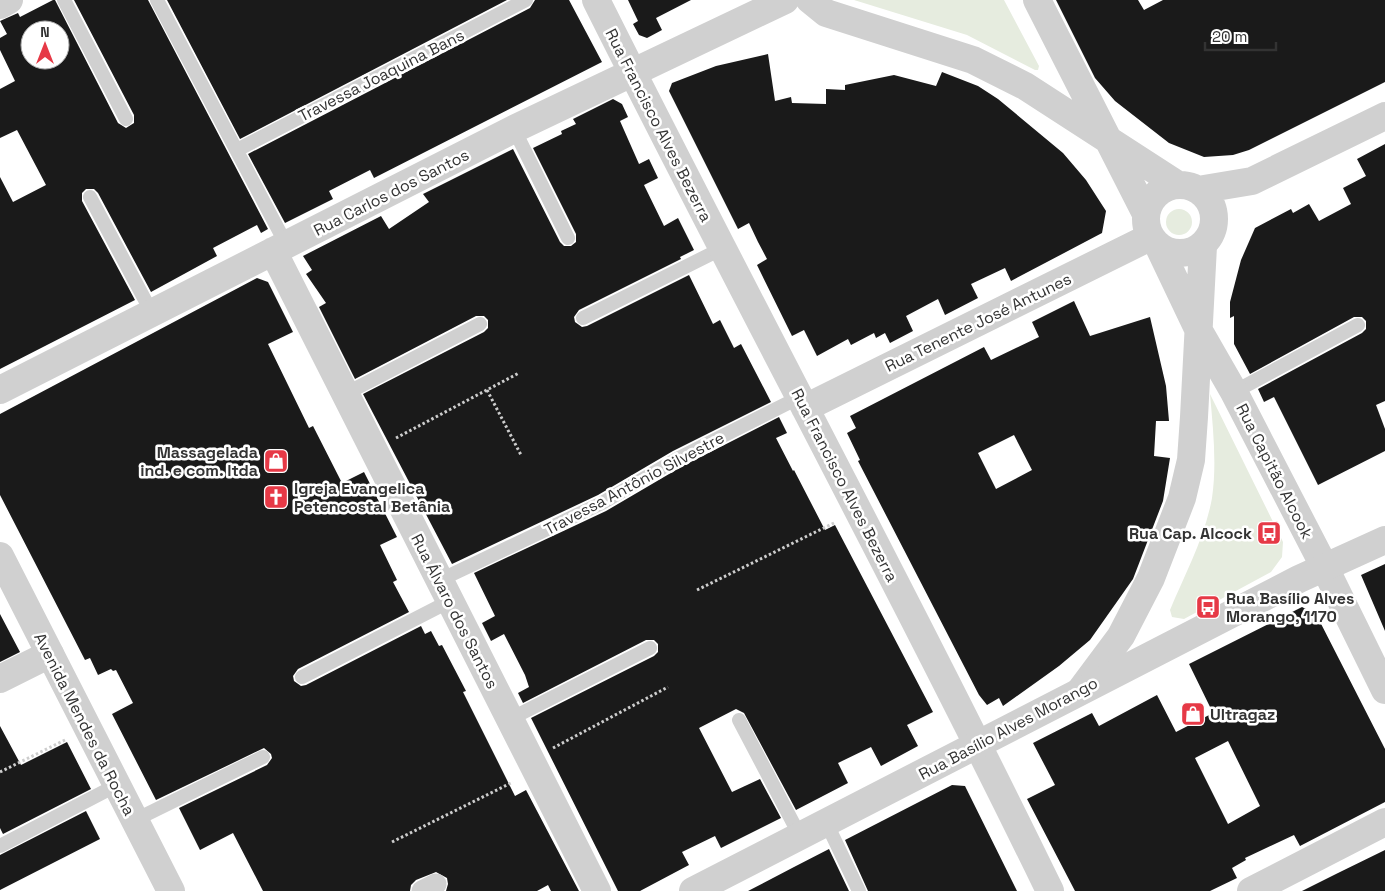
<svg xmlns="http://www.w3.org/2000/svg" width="1385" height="891" viewBox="0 0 1385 891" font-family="'Space Grotesk',sans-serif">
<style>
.green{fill:#e6ecdf}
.building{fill:#1a1a1a;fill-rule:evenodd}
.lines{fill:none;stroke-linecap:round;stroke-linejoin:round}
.path{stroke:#cdcdcd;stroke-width:3;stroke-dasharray:2.5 2.5;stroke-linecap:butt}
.service{stroke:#d0d0d0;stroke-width:14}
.pedestrian{stroke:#d0d0d0;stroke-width:21}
.minor{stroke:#d0d0d0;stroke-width:28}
.tertiary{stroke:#d0d0d0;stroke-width:28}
.labels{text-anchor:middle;stroke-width:5;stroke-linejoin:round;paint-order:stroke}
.street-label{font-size:16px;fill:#333;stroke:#fff}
.poi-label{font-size:16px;font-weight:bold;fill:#333;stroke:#fff;text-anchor:start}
</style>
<rect width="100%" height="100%" fill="#fff"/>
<path class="green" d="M854 0H1004L1039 66 1038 70H1035L967 35Z
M1166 222a13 13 0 1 1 26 0a13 13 0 1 1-26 0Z
M1210 394 1283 542 1282 557 1271 572 1184 619 1172 617 1170 610C1185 574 1205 537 1212 498 1217 464 1213 428 1210 394Z"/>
<path class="building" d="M53 0H55L118 123 126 128 134 123V115L74 0H148L268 229 261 233 257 225 213 248 217 256 151 292 98 193 94 189H86L82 193V201L135 300 0 369V177L13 202 46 185 17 130 0 138V89L15 81 0 50V38L7 34 0 21 18 13 20 17ZM30 30H60V60H30Z
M167 0H507L240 139Z
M535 0H569L602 62 374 178 370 170 329 191 333 199 285 223 248 154 530 8Z
M628 0H691L656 18 662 30 647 38 639 35 633 24 638 21Z
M1056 0H1138L1144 10 1163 0H1385V82L1249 150 1233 155 1204 157 1169 143 1115 101 1095 78Z
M768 54 775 101 791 97 792 103 826 104V89L845 90V85L894 75 936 86 942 72 978 86 998 99 1063 153 1086 180 1106 211 1102 233 1011 281 1005 268 971 284 978 298 945 315 938 299 906 316 913 331 890 343 885 333 876 338 874 333 851 345 848 339 817 356 804 330 792 336 757 265 767 259 758 242 749 223 738 229 669 91 672 83 716 66Z
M613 99 622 104 628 117 620 121 639 164 649 159 658 178 644 185 664 226 678 218 694 250 680 257 681 259 579 310 574 317 575 322 582 327 587 326 689 275 713 324 720 320 734 348 741 344 771 402 673 451 598 495 452 564 363 394 484 332 488 328V320L484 316H476L355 379 319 307 326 303 306 274 312 270 303 256 381 216 389 229 429 202 423 194 513 149 560 242 564 246H571L576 242V234L533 148 562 134 561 131 576 124 573 119Z
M1385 144V401L1376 405 1385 429V451L1318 485 1274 397 1264 402 1258 389 1362 333 1366 329V321L1362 317H1354L1250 374 1234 344V316L1230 318V302L1241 260 1255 228 1291 209 1293 213 1309 204 1319 221 1351 204 1343 188 1366 176 1357 159Z
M257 278 268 282 293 332 268 344 309 428 313 426 342 483 364 472 397 537 380 545 397 580 393 582 409 612 298 669 293 676 294 681 301 686 306 685 421 626 425 634 431 631 439 646 442 645 466 691 463 692 515 796 526 790 579 891H551L548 885 537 891H446L448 884 447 878 436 872 416 880 411 885 410 891H263L233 833 200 850 179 808 267 765 272 758 271 754 264 748 156 800 112 714 133 703 116 670 113 671 111 669 98 675 90 658 85 660 0 495V414Z
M1074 301 1090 336 1150 317 1166 386 1169 421H1156L1154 456 1170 458 1163 501 1133 579 1090 640 1059 666 1003 706 999 698 987 705 979 695 858 461 860 460 847 433 856 428 850 416 984 347 991 360 1039 337 1032 322ZM1014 435 1032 470 996 489 978 453Z
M779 417 787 433 776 438 793 471 794 470 825 530 835 525 933 712 907 725 918 746 881 766 871 747 838 763 848 783 796 810 744 713 736 709 699 728 732 792 760 779 781 818 721 848 715 836 682 852 689 865 640 891H618L531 718 654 656 658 652V644L654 640H646L523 703 518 693 529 687 525 675 504 634 491 641 482 623 495 616 474 573 606 511 681 467Z
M1385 564V631L1361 575Z
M1302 607 1316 614 1385 749V802L1300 846 1294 835 1245 858 1246 860 1232 868 1237 878 1210 891H1075L1027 799 1055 785 1033 743 1092 713 1099 726 1157 695 1176 732 1213 713 1189 664ZM1228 741 1260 806 1228 824 1195 758Z
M0 614 20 652 0 662Z
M0 726 21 765 67 742 91 789 3 834 0 828Z
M952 785 965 786 1017 891H868L845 840Z
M86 811 100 839 0 890V855Z
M829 849 849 891H748L794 867Z
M1385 850V891H1302L1338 873Z"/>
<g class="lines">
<path class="path" d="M487 390 521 455
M396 438 519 373
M697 590 836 522
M553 748 668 687
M0 772 65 740
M392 842 513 782"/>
<path class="service" d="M64 0 126 119
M157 0 286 244
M514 129 568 238
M237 150 526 0
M90 197 152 313
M583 318 721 249
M1234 392 1358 325
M345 394 480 324
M440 580 602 503 677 459 800 397
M302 677 450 601
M510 719 650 648
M739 720 800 836
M135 820 263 757
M826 822 859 891
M0 846 117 785"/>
<path class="pedestrian" d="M422 891 436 884"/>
<path class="minor" d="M596 0C745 298 904 591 1050 891
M810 0 826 13 973 60 1025 86 1178 185
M1037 0 1146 214
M0 5 9 0
M1146 219a34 34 0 1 1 68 0a34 34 0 1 1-68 0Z
M1198 190 1252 181 1385 116
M1159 247 1199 331 1234 392 1324 566 1385 690
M273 251 597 891
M0 390 514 129 785 0
M805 408 1150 237
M0 679 50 654
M1080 691 1121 636 1151 578 1182 498 1191 460 1194 417 1203 246
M1251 891 1385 822"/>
<path class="tertiary" d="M0 556 171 891
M693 891 1299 579 1385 540"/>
</g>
<defs>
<symbol id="shop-square" viewBox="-11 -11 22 22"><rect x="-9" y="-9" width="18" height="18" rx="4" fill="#e63946" stroke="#fff"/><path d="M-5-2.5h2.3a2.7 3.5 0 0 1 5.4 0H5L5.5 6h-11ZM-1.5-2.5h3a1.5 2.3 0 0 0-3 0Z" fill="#fff"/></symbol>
<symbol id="church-square" viewBox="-11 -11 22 22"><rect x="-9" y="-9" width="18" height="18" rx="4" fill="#e63946" stroke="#fff"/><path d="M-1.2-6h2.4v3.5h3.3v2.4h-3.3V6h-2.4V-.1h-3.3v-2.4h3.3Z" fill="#fff"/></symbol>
<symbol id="bus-square" viewBox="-11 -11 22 22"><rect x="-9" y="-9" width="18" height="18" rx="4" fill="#e63946" stroke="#fff"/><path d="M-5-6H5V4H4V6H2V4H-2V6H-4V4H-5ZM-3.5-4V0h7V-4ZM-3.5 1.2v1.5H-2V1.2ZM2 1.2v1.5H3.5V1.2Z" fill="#fff"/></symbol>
</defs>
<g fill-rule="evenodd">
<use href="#shop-square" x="262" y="447" width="28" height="28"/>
<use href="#church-square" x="262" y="483" width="28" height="28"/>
<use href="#bus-square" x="1255" y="519" width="28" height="28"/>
<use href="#bus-square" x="1194" y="593" width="28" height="28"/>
<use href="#shop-square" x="1179" y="700" width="28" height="28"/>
</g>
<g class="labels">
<g class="street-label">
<text transform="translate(381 75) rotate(-27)" y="6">Travessa Joaquina Bans</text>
<text transform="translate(659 125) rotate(63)" y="6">Rua Francisco Alves Bezerra</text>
<text transform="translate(391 192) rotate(-27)" y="6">Rua Carlos dos Santos</text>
<text transform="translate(978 322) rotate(-26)" y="6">Rua Tenente José Antunes</text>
<text transform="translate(1275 471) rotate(63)" y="6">Rua Capitão Alcook</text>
<text transform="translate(634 483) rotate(-28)" y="6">Travessa Antônio Silvestre</text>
<text transform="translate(845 485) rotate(63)" y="6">Rua Francisco Alves Bezerra</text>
<text transform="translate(455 611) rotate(63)" y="6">Rua Álvaro dos Santos</text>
<text transform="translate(85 724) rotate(63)" y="6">Avenida Mendes da Rocha</text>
<text transform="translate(1008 728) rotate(-28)" y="6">Rua Basílio Alves Morango</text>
</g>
<g class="poi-label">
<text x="258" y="458" text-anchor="end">Massagelada<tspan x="258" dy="18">ind. e com. ltda</tspan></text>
<text x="294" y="494">Igreja Evangelica<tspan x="294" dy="18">Petencostal Betânia</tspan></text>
<text x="1252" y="539" text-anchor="end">Rua Cap. Alcock</text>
<text x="1226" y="604">Rua Basílio Alves<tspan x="1226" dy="18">Morango, 1170</tspan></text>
<text x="1210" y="720">Ultragaz</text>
</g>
</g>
<g transform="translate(45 45)"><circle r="24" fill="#ffffff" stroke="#adadad"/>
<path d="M0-4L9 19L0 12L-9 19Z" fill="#e63946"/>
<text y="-8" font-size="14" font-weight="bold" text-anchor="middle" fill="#333333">N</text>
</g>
<path d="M1205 42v8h71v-8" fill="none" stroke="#333333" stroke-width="2.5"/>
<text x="1212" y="42" font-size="15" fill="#333333" stroke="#ffffff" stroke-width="4" paint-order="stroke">20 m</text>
</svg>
